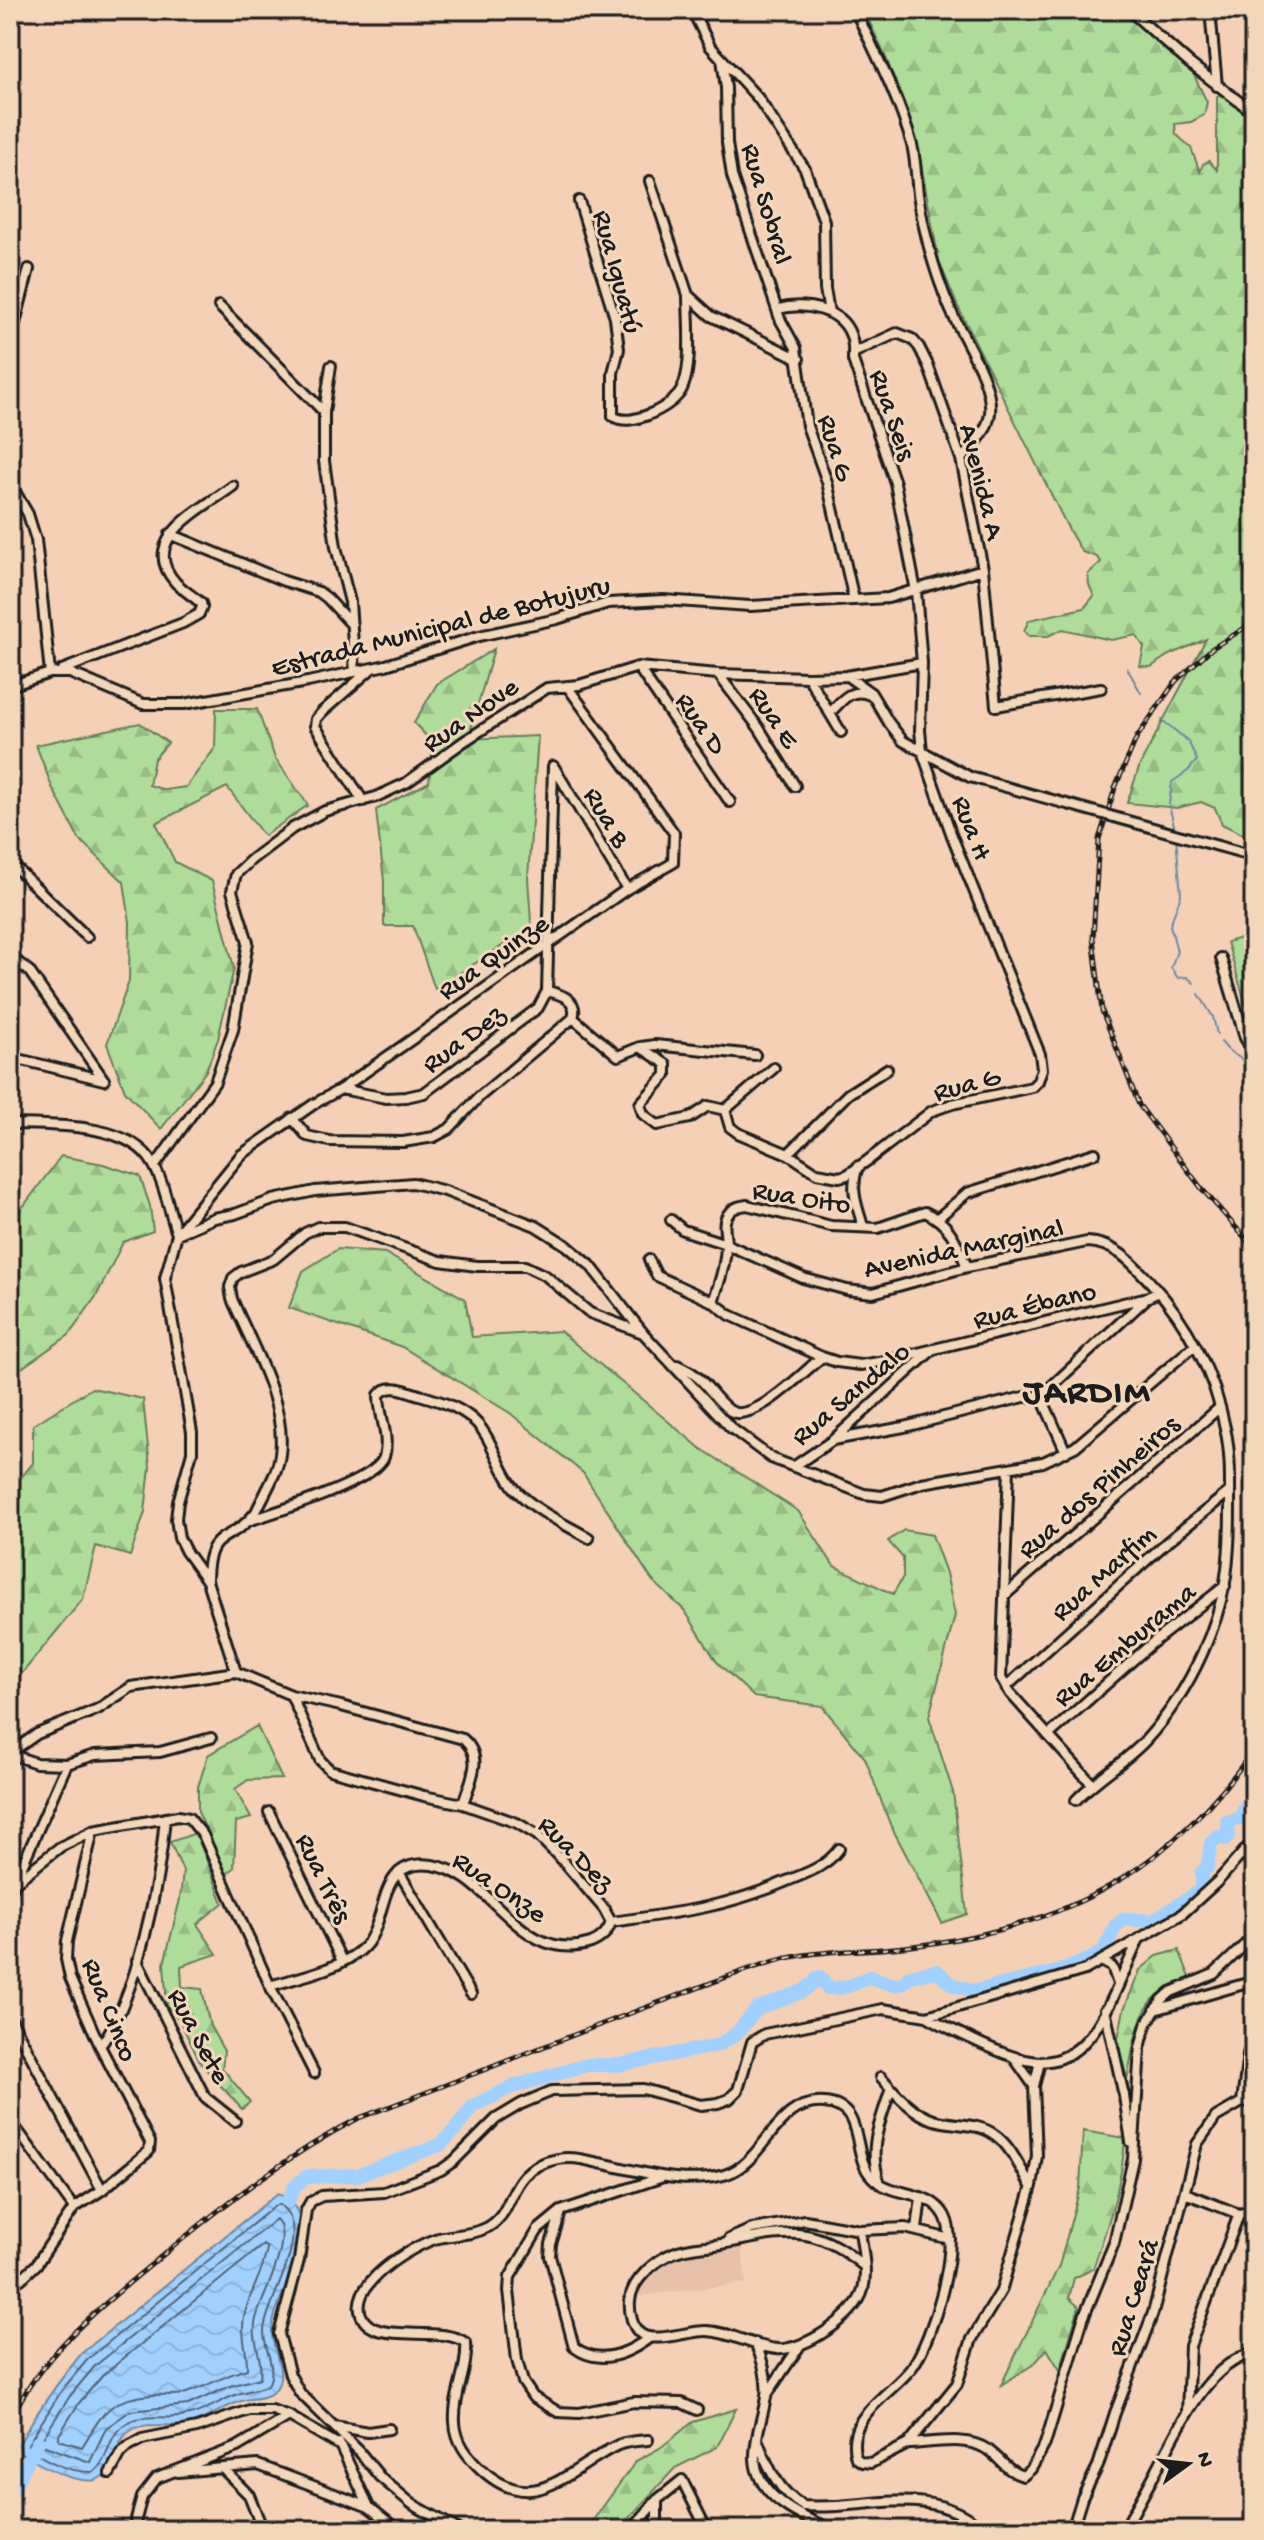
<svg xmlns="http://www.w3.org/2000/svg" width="1264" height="2540" viewBox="0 0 1264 2540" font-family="'Gochi Hand',sans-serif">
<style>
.built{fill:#e7c1aa}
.grass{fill:#b0dc9b;stroke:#667c5c;stroke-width:2}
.forest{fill:url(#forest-firs);stroke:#667c5c;stroke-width:2}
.water{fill:url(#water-waves);stroke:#6c88a4;stroke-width:2}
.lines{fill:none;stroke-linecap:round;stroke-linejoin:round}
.shore{stroke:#526476;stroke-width:2}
.stream{stroke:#6c88a4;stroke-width:2}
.river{stroke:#a2d0fe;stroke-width:14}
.street-casing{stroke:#1c1c1c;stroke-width:14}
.street{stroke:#f3d7ba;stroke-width:8}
.rail-casing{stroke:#1c1c1c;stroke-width:5}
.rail{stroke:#f3d7ba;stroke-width:2;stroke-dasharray:6;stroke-linecap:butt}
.street-bridge-casing{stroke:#1c1c1c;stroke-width:14;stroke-linecap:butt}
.street-bridge{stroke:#f3d7ba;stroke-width:8}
.labels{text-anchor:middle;stroke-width:6;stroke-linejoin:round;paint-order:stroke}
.street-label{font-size:28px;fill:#1c1c1c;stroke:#f3d7ba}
.district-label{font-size:36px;font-weight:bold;letter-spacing:2px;fill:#1c1c1c;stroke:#f3d7ba}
</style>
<defs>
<pattern id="forest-firs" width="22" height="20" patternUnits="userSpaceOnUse" patternTransform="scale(2)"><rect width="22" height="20" fill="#b0dc9b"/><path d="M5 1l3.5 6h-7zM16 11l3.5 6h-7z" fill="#97bc85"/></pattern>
<pattern id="water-waves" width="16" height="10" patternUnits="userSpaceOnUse" patternTransform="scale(2)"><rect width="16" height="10" fill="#a2d0fe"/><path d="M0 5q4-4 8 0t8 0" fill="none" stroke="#8bb2d9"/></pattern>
</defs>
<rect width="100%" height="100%" fill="#f4d0b6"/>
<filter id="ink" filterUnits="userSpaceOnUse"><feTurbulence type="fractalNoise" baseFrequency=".0125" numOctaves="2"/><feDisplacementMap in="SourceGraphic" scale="16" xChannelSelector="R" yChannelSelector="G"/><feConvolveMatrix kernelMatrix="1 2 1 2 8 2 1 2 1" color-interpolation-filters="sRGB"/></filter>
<g filter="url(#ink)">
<path class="built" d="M741 2244 746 2283 639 2296 645 2277 664 2261 686 2252Z"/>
<path class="grass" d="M1254 934V1031L1227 942Z"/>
<path class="forest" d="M864 10H1121L1192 71 1207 102 1204 115 1191 122 1175 124 1176 134 1191 148 1200 172 1203 164 1209 161 1217 170V96L1221 95 1254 120V840L1222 824 1215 808 1201 802 1177 808 1127 803 1140 765 1206 639 1167 656 1151 667 1140 666 1144 647 1136 635 1111 640 1063 629 1048 636H1029L1024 631 1029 620 1084 608 1094 596 1089 585 1088 574 1101 562 1097 557 1082 552 1070 532 957 305 939 261 916 137 886 58Z
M494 649 468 739 538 736 528 878 532 936 510 941 435 989 413 926H384V881L376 810 429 782 433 743 414 723 437 684Z
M216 709H257L275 758 308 805 264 836 227 787 156 823 175 862 212 881 234 968 218 1039 206 1071 161 1129 125 1091 107 1044 129 981 130 922 124 882 79 839 52 787 36 745 140 723 168 743 154 759 149 785 165 790 186 787 215 748Z
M61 1156 103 1164 140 1176 150 1206 153 1231 123 1242 97 1295 69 1335 10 1376V1216H16Z
M338 1249 385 1253 465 1299 472 1337 560 1331 700 1448 798 1511 834 1566 893 1594 903 1577V1558L888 1541 904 1530 932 1535 946 1573 955 1615 929 1717 953 1792 967 1914 942 1923 890 1824 865 1758 822 1706 754 1697 717 1662 685 1611 652 1580 583 1473 510 1413 402 1347 289 1308 303 1271Z
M92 1388 143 1399 150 1467 145 1512 130 1556 96 1546 83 1599 10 1688V1491L33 1463V1425Z
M257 1726 282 1779 248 1780 235 1789 251 1818 236 1822 234 1868 227 1874 198 1812V1787L208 1755Z
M196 1833 223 1903 197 1924 217 1954 181 1966 182 1987 202 1989 210 2026 224 2051 222 2068 250 2102 242 2109 201 2064 179 2019 167 2006 164 1964 180 1899 183 1871 170 1842Z
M1179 1950 1191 1980C1138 1989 1136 2035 1127 2080L1117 2044 1124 2009 1140 1970 1157 1956Z
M1083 2131 1125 2138C1122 2186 1108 2224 1093 2269L1074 2278 1069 2298 1079 2307 1060 2370 1047 2349 1034 2364 1001 2385 1059 2266 1080 2188Z
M736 2409 717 2447 675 2468 626 2521 622 2530H586L636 2461 660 2448 693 2422Z"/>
<path class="water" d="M278 2193C282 2196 290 2200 293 2204 321 2244 272 2295 272 2333 272 2351 290 2377 273 2392 265 2399 254 2398 244 2400 223 2406 206 2422 182 2425 166 2427 148 2422 133 2429 112 2440 114 2476 95 2480 74 2484 38 2464 21 2453L19 2444C37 2411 58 2382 82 2353Z"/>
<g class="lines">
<path class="shore" d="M276 2205H280C315 2232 267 2298 264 2330 263 2348 278 2368 268 2385 258 2390 248 2390 238 2394 218 2401 201 2415 179 2417 160 2419 140 2413 124 2425 107 2437 109 2460 94 2472 72 2473 47 2461 29 2449L28 2444 62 2390 88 2359Z
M276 2219C294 2236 264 2294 257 2315 249 2338 264 2357 260 2378L230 2386 188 2405 130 2411 106 2428 90 2462 42 2445 41 2441 70 2396 95 2366Z
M263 2245 267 2248C264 2272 249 2293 244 2317 240 2335 248 2352 247 2369 224 2375 205 2388 183 2394 173 2396 162 2394 152 2395 107 2399 103 2413 82 2447L59 2440V2435L79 2403 103 2375Z"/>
<path class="stream" d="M1127 668 1141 693
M1162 720 1188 741 1197 760 1188 771 1172 782 1169 805 1175 830
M1176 837 1181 895 1170 925 1177 951 1171 968 1178 978 1187 977 1194 983
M1199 994 1213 1017 1217 1034
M1221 1042 1228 1050 1254 1068"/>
<path class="river" d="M288 2201 295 2186 306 2177 358 2175 440 2145 455 2130 473 2106 512 2087 587 2065H619L719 2045 736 2034 757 2009 803 1991 815 1982 817 1978 820 1977 827 1988C844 1990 854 1984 869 1977L895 1985 903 1983 910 1976 937 1971 953 1985 976 1991 1061 1971 1095 1957 1104 1950 1116 1925 1125 1919 1153 1921 1202 1890V1872L1207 1868 1211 1843 1219 1837 1226 1839 1229 1835 1227 1822 1242 1818 1244 1808 1254 1806
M10 2494 38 2442"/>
<defs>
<path id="street" d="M692 10 710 46 758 98 805 169 824 221 825 289 829 312
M855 10C876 54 899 98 912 145 916 161 916 178 918 194 924 234 935 274 951 311 964 340 993 382 990 413 988 432 973 446 961 459
M1129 10 1189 63 1254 113
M1210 10 1217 86
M722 59 726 88 727 143 732 176 780 319 796 348 807 426 827 482 854 600
M650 181 688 295 711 316 799 359
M579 201 615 318 619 349 613 373V416C624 423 636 419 648 415 660 410 671 404 679 394 694 373 688 321 688 295
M219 306 324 412
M10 343 29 269
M853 353 897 333 912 339 919 347 928 365 961 459 983 569 996 706 1101 688
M331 366 324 412V461L336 547 350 602 355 672
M10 483 28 514 36 540 50 673
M170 534 284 581 319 592 327 598 352 625
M638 667 730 802
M62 670 183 623 199 614 202 607 201 603C193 596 183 590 176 583 136 539 203 509 233 486
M718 674 759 728 795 786
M847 676 871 693 889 723 903 741 970 777
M808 677 841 732
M10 686 50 673H70L143 704H184L308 682 386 665 479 636 557 619 608 603 663 600 750 606 888 598 983 569
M830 713C842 700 851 687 870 695
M554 767 627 889
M363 801 315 726 316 719 322 712 370 670
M10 862 87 937
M10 956 29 971 104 1080
M1221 958 1245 1038 1254 1052
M573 1018 618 1056 640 1047 666 1064V1075L640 1104 643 1114 657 1125 690 1118 708 1106 725 1110
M641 1047 655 1045 755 1055
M10 1057 104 1080
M341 1089 627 889 673 863 674 833 567 686
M725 1110 730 1127 738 1133 788 1154 817 1173 839 1177 847 1175 867 1161 932 1111 952 1104 1032 1087 1038 1081 1042 1069 1040 1054 952 836 922 751 920 730 922 663 916 591 895 483 853 360C853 353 854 347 852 340 845 308 804 302 778 309
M725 1110 774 1068
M292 1118 307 1136 329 1141 403 1142 434 1137 449 1129 479 1097 573 1018C579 1000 561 994 547 991
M10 1124C50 1125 131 1122 153 1164 165 1184 169 1212 177 1234
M788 1154 848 1094 887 1069
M155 1166 215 1082 233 1030 248 942 232 891 236 874 252 859 293 828 325 811 376 797 406 783 463 742 547 688 579 685 638 667 718 674 808 677 846 676 922 663
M858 1166C850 1189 856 1203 863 1226
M938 1218 967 1193 1095 1153
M671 1220 683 1230 726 1244 803 1278 847 1290 873 1293 967 1267 1087 1242C1116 1243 1133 1264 1151 1283 1188 1322 1215 1376 1225 1428 1231 1453 1230 1481 1230 1507 1230 1565 1226 1601 1202 1654 1188 1685 1168 1716 1145 1741 1124 1763 1097 1778 1076 1800
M177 1234 214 1218 235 1214 273 1200 315 1191 413 1183 445 1191 536 1226 566 1245 590 1265 644 1334 731 1428 771 1458 864 1494 882 1496 922 1483 1043 1462 1075 1447 1195 1345
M649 1260 657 1276 713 1302 730 1315 822 1357 837 1362 860 1365 885 1361 1148 1297
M713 1302C719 1284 726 1263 726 1244 726 1233 721 1222 729 1213 734 1207 740 1206 747 1205L831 1226 878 1228 925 1212C950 1223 957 1243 967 1267
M677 1365C709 1379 707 1393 729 1410 751 1427 804 1371 822 1357
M1041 1396 1066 1452
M833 1440 904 1427 1024 1397 1041 1396 1148 1297 1159 1292
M796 1465 833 1440 930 1352
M1009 1468 1001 1678 1010 1693 1092 1784
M251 1520C276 1512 377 1481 384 1457 390 1437 379 1415 379 1395 388 1384 401 1389 413 1393 432 1399 454 1404 470 1417 493 1434 497 1469 516 1490 535 1511 565 1524 589 1538
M207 1579C208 1526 231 1545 256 1512 264 1494 278 1473 280 1454 287 1403 251 1344 232 1299L230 1287 233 1278 241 1272 274 1259 305 1233 318 1227H345L440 1261 477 1266H525L546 1276 590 1313 643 1333
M1004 1596 1219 1408
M236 1672 207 1581 186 1552 179 1538 176 1519 178 1502 192 1452V1432L165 1278 177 1234 241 1155 314 1104 341 1089 386 1098 406 1097 424 1093 538 1008 547 991 553 766
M236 1672 291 1695 341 1706 463 1739C485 1758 470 1780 463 1804
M1006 1687 1167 1542 1230 1491
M291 1695 320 1760 330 1770 424 1796 463 1804 517 1823 537 1835 562 1860 604 1909 611 1922
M1049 1735 1151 1644 1225 1586
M10 1753 37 1734 98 1709 131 1687 236 1672
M10 1754 36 1763 67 1764 95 1755 160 1752 211 1738
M269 1812 342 1961
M399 1872 471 1994
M13 1884 60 1847 93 1831 178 1816 189 1818 203 1835 270 1986 314 2073
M10 1893 67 1764
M611 1922C676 1913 725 1908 787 1881 806 1873 826 1867 839 1849
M137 1961 205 2097 235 2121
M1101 1961 1112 1967 1118 1984
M270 1986C299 1977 337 1970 361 1950 391 1925 373 1857 432 1865 492 1873 519 1966 591 1943 601 1939 608 1933 611 1922
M1105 2010 1124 2096 1131 2142
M1155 2010 1254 1981
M927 2016C945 2027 963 2035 982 2044 1020 2061 1056 2076 1088 2038 1108 2016 1125 1968 1139 1939
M10 2017 102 2190
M100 2046C137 1999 160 1879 165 1818
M1015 2059 1034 2086
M881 2077C895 2093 913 2114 934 2120 954 2126 978 2122 995 2135 1011 2146 1021 2170 1031 2186
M1242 2102 1248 2054 1254 2032
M10 2120 74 2208
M663 2177 561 2211 538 2230 510 2277 509 2291 517 2360 523 2382 533 2397 558 2412 579 2413 634 2402 682 2403 697 2410
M880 2184C867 2146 880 2124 891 2088
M1185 2193 1239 2214
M561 2212 551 2244 550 2256 574 2347C599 2366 626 2355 649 2338
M917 2229 921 2197
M860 2230C862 2249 868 2271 863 2290 857 2315 803 2352 777 2349 753 2347 732 2332 707 2331 690 2330 655 2344 641 2334 632 2328 629 2311 630 2301 631 2280 656 2260 673 2253 686 2247 702 2247 715 2245 745 2241 775 2230 806 2235 829 2239 846 2252 864 2266
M729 2239 752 2229 805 2220 860 2230 905 2228 950 2239
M10 2261 21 2279
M10 2284 21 2279 36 2265 74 2208 102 2190 149 2151 150 2142 100 2046 70 1978 66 1959 67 1941 93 1831
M755 2343C763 2360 768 2379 766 2397 763 2417 754 2438 755 2459 757 2498 803 2518 834 2530
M766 2396 799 2347
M1187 2412 1190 2346 1239 2214 1254 2210
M334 2426 368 2432 389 2429
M757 2439C767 2465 778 2492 803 2506 868 2511 928 2481 984 2530
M648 2440C638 2441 628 2441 618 2445 569 2468 535 2519 481 2469 467 2456 456 2442 455 2422 453 2395 468 2371 466 2343 439 2323 373 2347 361 2315 350 2283 409 2248 435 2239 452 2234 472 2236 488 2227 518 2211 504 2169 558 2159 572 2156 585 2160 599 2163 641 2171 682 2186 724 2175 765 2164 775 2099 824 2103 867 2106 850 2155 872 2177 891 2198 930 2188 945 2216 961 2247 932 2338 913 2366 892 2395 843 2416 856 2458L862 2462 871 2463 908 2444 957 2384 972 2339 1001 2291 1032 2186 1037 2156 1034 2086 1040 2062
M339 2443 369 2507
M908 2444C932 2443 968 2435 988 2450 1002 2460 1006 2471 1023 2476L1031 2469 1045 2444 1083 2319 1114 2243 1133 2159 1140 2048 1146 2025 1162 2000 1171 1992 1214 1974 1254 1936
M223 2469 249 2495 263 2530
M178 2472 258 2465 369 2507 398 2530
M110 2473 121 2453 130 2445 142 2439 197 2428 249 2410H272L289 2416 339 2445
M657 2500V2530
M133 2530 142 2497 157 2478 237 2447 289 2416
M459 2530 412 2504 380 2477 358 2450 300 2393 290 2375 279 2334 299 2260 306 2210 311 2201 322 2196 384 2192 441 2170 454 2161 496 2119 521 2104 552 2091 643 2089 701 2105 718 2103 729 2099 738 2090 752 2042 765 2034 883 2009 927 2016 1085 1970 1182 1914 1219 1880 1254 1840
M631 2530 657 2500 682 2480 707 2530
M1072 2530 1082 2498 1098 2466 1115 2413 1153 2313 1197 2144 1216 2117 1242 2102 1254 2101
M1124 2530C1134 2511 1144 2494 1154 2475 1175 2436 1206 2362 1254 2353"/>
</defs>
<use href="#street" class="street-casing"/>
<use href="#street" class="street"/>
<defs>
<path id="rail" d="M1254 622 1211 649 1175 682 1137 737 1115 788 1099 839 1093 938 1102 1011 1139 1105 1202 1189 1254 1248
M10 2421C41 2352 106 2302 163 2255 225 2204 287 2155 359 2118 455 2082 551 2043 647 2007 689 1992 730 1974 772 1962 814 1949 861 1952 904 1947 1060 1929 1163 1878 1254 1749"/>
</defs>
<use href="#rail" class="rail-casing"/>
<use href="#rail" class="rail"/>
<defs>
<path id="street-bridge" d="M970 777 1254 856"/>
</defs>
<use href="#street-bridge" class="street-bridge-casing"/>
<use href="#street-bridge" class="street-bridge"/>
</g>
</g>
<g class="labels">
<g class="street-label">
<text transform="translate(769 203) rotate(74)" y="10">Rua Sobral</text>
<text transform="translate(620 271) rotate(75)" y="10">Rua Iguatú</text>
<text transform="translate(895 414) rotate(71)" y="10">Rua Seis</text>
<text transform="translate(838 447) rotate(73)" y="10">Rua G</text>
<text transform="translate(984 481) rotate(76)" y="10">Avenida A</text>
<text transform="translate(440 624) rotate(-14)" y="10">Estrada Municipal de Botujuru</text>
<text transform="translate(469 713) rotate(-35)" y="10">Rua Nove</text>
<text transform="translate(776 716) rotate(56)" y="10">Rua E</text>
<text transform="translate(703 722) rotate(55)" y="10">Rua D</text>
<text transform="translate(609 816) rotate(59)" y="10">Rua B</text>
<text transform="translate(974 827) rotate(69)" y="10">Rua H</text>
<text transform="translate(492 955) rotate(-35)" y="10">Rua Quinze</text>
<text transform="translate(462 1037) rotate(-37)" y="10">Rua Dez</text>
<text transform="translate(966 1082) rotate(-15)" y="10">Rua G</text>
<text transform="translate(802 1195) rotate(9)" y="10">Rua Oito</text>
<text transform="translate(963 1246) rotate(-12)" y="10">Avenida Marginal</text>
<text transform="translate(1034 1303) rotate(-14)" y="10">Rua Ébano</text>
<text transform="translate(849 1392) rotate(-40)" y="10">Rua Sandalo</text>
<text transform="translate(1097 1485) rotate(-41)" y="10">Rua dos Pinheiros</text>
<text transform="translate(1102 1571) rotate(-42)" y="10">Rua Marfim</text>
<text transform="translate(1123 1643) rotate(-40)" y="10">Rua Emburama</text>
<text transform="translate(578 1852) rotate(45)" y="10">Rua Dez</text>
<text transform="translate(326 1877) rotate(64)" y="10">Rua Três</text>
<text transform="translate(501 1885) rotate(34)" y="10">Rua Onze</text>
<text transform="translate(112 2009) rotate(68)" y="10">Rua Cinco</text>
<text transform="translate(201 2035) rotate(62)" y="10">Rua Sete</text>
<text transform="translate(1131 2297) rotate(-73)" y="10">Rua Ceará</text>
</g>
<g class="district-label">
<text x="1087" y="1401">JARDIM</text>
</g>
</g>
<rect width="1264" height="2540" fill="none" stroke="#f3d7ba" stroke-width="40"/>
<rect x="20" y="20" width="1224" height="2500" fill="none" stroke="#1c1c1c" stroke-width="3" filter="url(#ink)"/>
<g transform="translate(1188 2464) rotate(75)" stroke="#f3d7ba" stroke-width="6" paint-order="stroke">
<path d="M0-6L14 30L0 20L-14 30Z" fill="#1c1c1c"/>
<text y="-12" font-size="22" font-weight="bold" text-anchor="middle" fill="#1c1c1c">N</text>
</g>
</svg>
